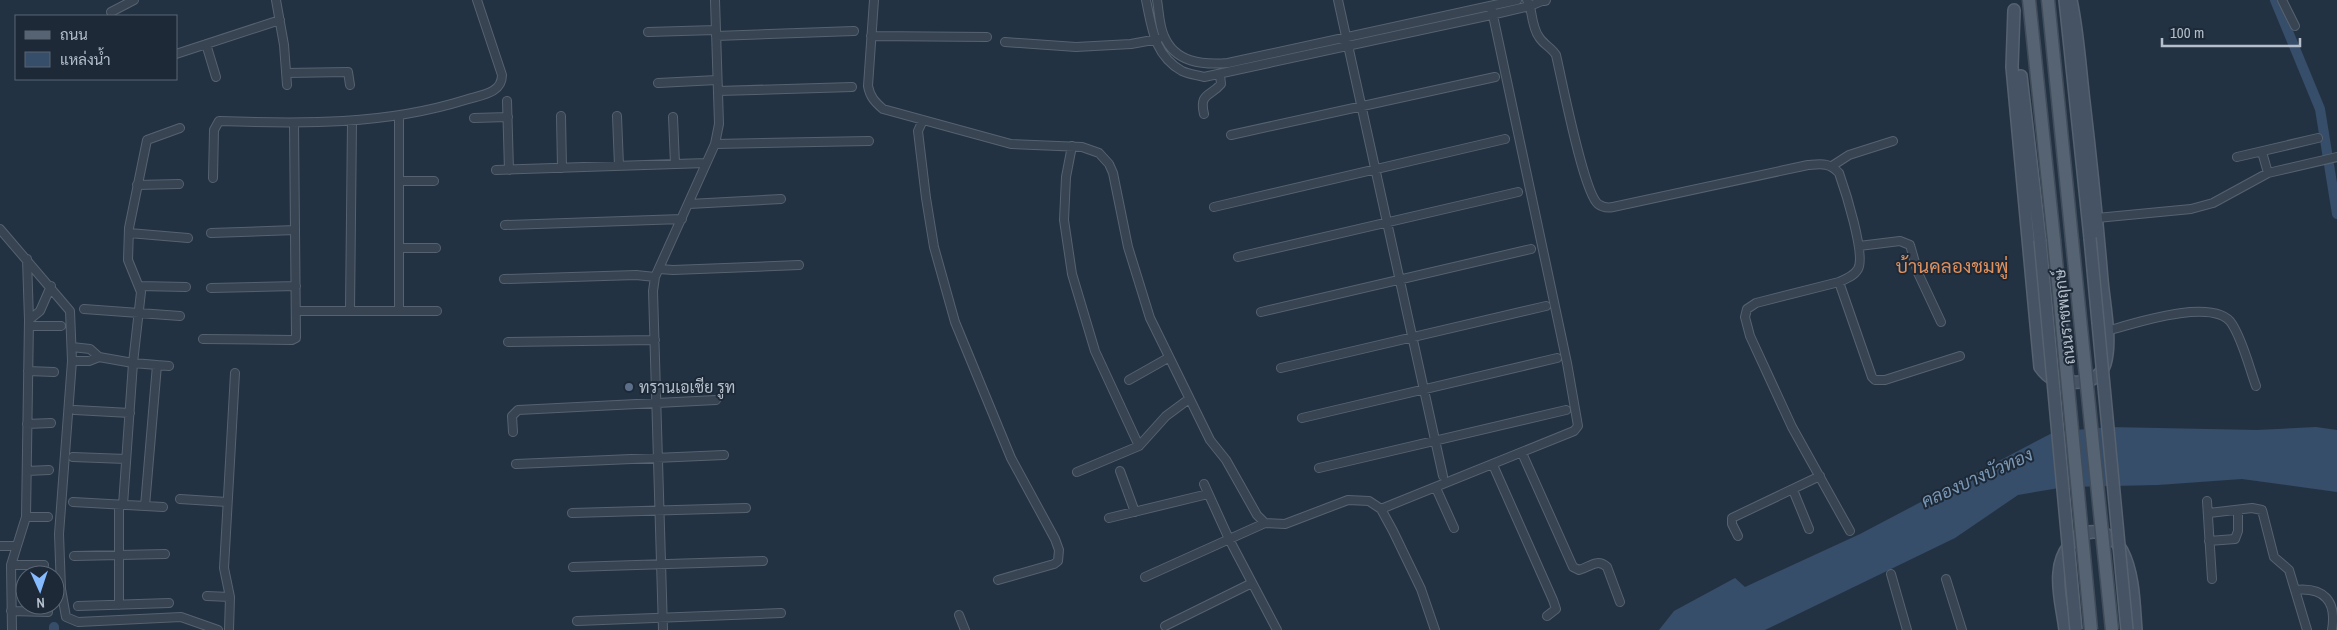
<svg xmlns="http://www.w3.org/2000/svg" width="2337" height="630" viewBox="0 0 2337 630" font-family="'Archivo Narrow',Sarabun,sans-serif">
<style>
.water{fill:#364e6a}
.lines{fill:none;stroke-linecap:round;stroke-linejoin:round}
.canal{stroke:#364e6a;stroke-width:10}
.minor-casing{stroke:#56626f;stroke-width:10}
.tertiary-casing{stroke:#56626f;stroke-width:12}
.secondary-casing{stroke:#56626f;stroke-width:14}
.primary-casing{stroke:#424d5b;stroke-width:15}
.minor{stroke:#384452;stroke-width:8}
.tertiary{stroke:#384452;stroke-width:10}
.secondary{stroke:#465365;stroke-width:11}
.primary{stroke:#566372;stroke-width:12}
.secondary-bridge-casing{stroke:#56626f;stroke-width:14;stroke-linecap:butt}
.primary-bridge-casing{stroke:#424d5b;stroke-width:15;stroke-linecap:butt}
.secondary-bridge{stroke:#465365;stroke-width:11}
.primary-bridge{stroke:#566372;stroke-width:12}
.service-dot{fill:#5c6f8a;stroke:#1d2937;stroke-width:2}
.labels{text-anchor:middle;stroke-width:4;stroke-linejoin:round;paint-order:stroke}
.street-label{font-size:16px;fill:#b5bfcc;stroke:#1d2937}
.poi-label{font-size:16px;fill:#b5bfcc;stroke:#1d2937;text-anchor:start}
.water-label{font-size:18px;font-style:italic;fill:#7a97b5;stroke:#1d2937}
.quarter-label{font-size:19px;fill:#de905e;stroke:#1d2937}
</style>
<rect width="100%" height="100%" fill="#233242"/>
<path class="water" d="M2109 427 2257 430 2316 427 2337 430V492L2242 479 2158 485 2065 487 2018 495 1955 538 1765 630H1659L1674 611 1735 578 1745 587 1860 534 2054 432Z"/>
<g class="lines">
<path class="canal" d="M2275 0 2320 109 2337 214
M54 630V627"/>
<defs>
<path id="minor" d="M276 0 284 45 287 85
M874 0 868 86C870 97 875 102 883 109L1011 144 1082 147 1099 153 1109 164 1113 173 1128 247 1150 318 1210 440 1226 460 1257 515 1265 523 1285 524 1348 500 1369 501 1381 509 1393 531 1421 589 1435 630
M1146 0C1152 28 1154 55 1182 71 1188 74 1197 75 1204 77L1491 15 1530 6 1527 0
M1157 0C1159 11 1159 25 1164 36 1175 63 1203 65 1228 63L1517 0
M1338 0 1443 476
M2282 0 2295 26
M1542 1 1530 6C1532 16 1533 29 1539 37 1544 45 1551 47 1556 55 1562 80 1583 191 1598 204 1602 207 1608 208 1613 207L1808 165C1821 164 1829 162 1839 173 1845 190 1866 255 1858 269 1854 276 1846 279 1839 282L1756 303 1747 309 1745 317 1750 336 1792 427 1850 531
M111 12 134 0
M648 32 716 30
M716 36 854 31
M871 36 987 37
M1005 42 1076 47 1131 44 1158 39
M206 44 216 77
M176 54 280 20
M286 73 348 72 350 85
M658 83 717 80
M718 91 852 87
M507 101 509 170
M1204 114C1199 93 1210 97 1221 84L1220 75
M399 116V311
M561 116 562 168
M617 116 619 166
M673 117 675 164
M474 118 508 117
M923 120 918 131 926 198 934 247 955 322 1011 458 1055 539 1059 550 1058 561 1054 564 998 580
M1231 135 1495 77
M715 144 869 141
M1072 146 1066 177 1064 220 1072 274 1095 351 1139 446
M2262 152 2268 173
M2237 157 2318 138
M1832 166 1849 155 1893 141
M496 170 706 163
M213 178 214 130 219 121C302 124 385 125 465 100 480 95 502 94 502 75L477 0
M399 181H434
M137 185 179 184
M689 204 781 199
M1214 207 1505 139
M2097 218 2191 209 2213 203 2268 173 2337 157
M505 225 682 219
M0 229 70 311 72 361 59 534 61 589 66 617 78 622 181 617 218 630
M129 233 188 238
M211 233 295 230
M1859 246 1900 241 1910 245 1918 273 1941 322
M399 248H436
M1238 257 1518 192
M27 259 29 320 40 311 51 286
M659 269 673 270 799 265
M504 279 636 275 655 277
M1839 282 1872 377 1875 380H1885L1960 356
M139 286 186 287
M211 288 296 286
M84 309 180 316
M296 311H437
M350 311 352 121
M1261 312 1531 249
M29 320 26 517 11 565H44
M29 326H61
M2107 331C2132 324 2215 296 2232 324 2243 341 2249 367 2256 386
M203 339 292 340 296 338 294 123
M508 342 655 340
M72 347 90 349 99 357
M72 361H89L99 357 133 363 169 366
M1281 368 1546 306
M28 371 54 372
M1129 380 1168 358
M75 410 130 413
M1302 418 1557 358
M27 424 51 423
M513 432 512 416 518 410 716 400
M1522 453 1573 567 1579 570C1590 567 1597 558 1607 567L1620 602
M73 457 126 459
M516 464 724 455
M1493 465 1553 600 1556 609 1547 616
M1319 468 1566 410
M27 471 49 470
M1120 471 1135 512
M1077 472 1139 446 1166 416 1189 399
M1204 484 1229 539 1277 630
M1436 488 1454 528
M1793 490 1809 529
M180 499 227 502
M2207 501 2212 579
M73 502 163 507
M123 505 133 363 141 292 128 260 129 228 147 140 180 128
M145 506 157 365
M1381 509 1574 431 1578 426 1567 363 1491 6
M572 513 746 508
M2209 513 2252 508 2262 510 2274 557 2289 570 2307 630
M26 517H48
M1109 518 1208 494
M1738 536 1732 524V518L1820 476
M2209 541 2235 539 2238 531V510
M0 546H17
M74 556 165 554
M11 565 12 630
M573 567 763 561
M1891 574 1907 630
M1145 577 1265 523
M1946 579 1962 630
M2295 590C2324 587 2337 601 2332 630
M207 596 230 597
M119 605V505
M78 606 169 603
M11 611 48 612
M959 615 965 630
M577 621 781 613
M1165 626 1252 583
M229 630 230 597 224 568 235 373
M663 630 653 291 655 277 715 144 719 124 715 0"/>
<path id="tertiary" d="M1540 0H1545"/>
<path id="secondary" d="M2065 0 2090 238
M2014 10 2012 67 2040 367C2049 380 2057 382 2072 382 2087 383 2100 379 2105 364 2112 341 2104 304 2102 280 2097 221 2091 161 2084 102 2080 68 2078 33 2071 0
M2021 76 2040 240
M2065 630C2063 612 2057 591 2059 573 2060 554 2074 530 2096 532 2107 532 2117 541 2122 551 2134 574 2134 605 2136 630"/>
<path id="primary" d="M2029 0 2054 240
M2048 0 2072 240"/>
</defs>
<use href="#minor" class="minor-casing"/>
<use href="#tertiary" class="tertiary-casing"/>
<use href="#secondary" class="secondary-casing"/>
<use href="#primary" class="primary-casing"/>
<use href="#minor" class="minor"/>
<use href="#tertiary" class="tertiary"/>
<use href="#secondary" class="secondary"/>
<use href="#primary" class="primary"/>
<defs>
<path id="secondary-bridge" d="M2090 238 2127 630
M2040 240 2076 630"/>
<path id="primary-bridge" d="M2054 240 2091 630
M2072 240 2112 630"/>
</defs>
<use href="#secondary-bridge" class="secondary-bridge-casing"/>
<use href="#primary-bridge" class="primary-bridge-casing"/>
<use href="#secondary-bridge" class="secondary-bridge"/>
<use href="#primary-bridge" class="primary-bridge"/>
</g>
<circle class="service-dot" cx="629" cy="387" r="5"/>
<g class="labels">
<g class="street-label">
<text transform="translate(2064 317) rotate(-96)" y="6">ถนนราชพฤกษ์</text>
</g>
<g class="poi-label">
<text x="639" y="393">ทรานเอเชีย รูท</text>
</g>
<g class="water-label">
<text transform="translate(1977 478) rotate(-24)" y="6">คลองบางบัวทอง</text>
</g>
<g class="quarter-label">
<text x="1952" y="273">บ้านคลองชมพู่</text>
</g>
</g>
<rect x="15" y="15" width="162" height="65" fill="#1d2937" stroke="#5a6573"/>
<rect x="25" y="31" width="25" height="8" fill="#566372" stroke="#5a6573"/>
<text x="60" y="40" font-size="15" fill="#b5bfcc">ถนน</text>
<rect x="25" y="52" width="25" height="15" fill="#364e6a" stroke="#5a6573"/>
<text x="60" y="65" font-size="15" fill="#b5bfcc">แหล่งน้ำ</text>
<g transform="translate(40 590) rotate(177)"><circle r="24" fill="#1d2937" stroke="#5a6573"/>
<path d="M0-4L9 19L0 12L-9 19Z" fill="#87bbff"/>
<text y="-8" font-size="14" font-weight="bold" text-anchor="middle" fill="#b5bfcc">N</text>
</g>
<path d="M2162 38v8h138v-8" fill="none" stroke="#b5bfcc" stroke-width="2.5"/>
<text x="2170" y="38" font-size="15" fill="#b5bfcc" stroke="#1d2937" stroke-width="4" paint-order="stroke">100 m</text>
</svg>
